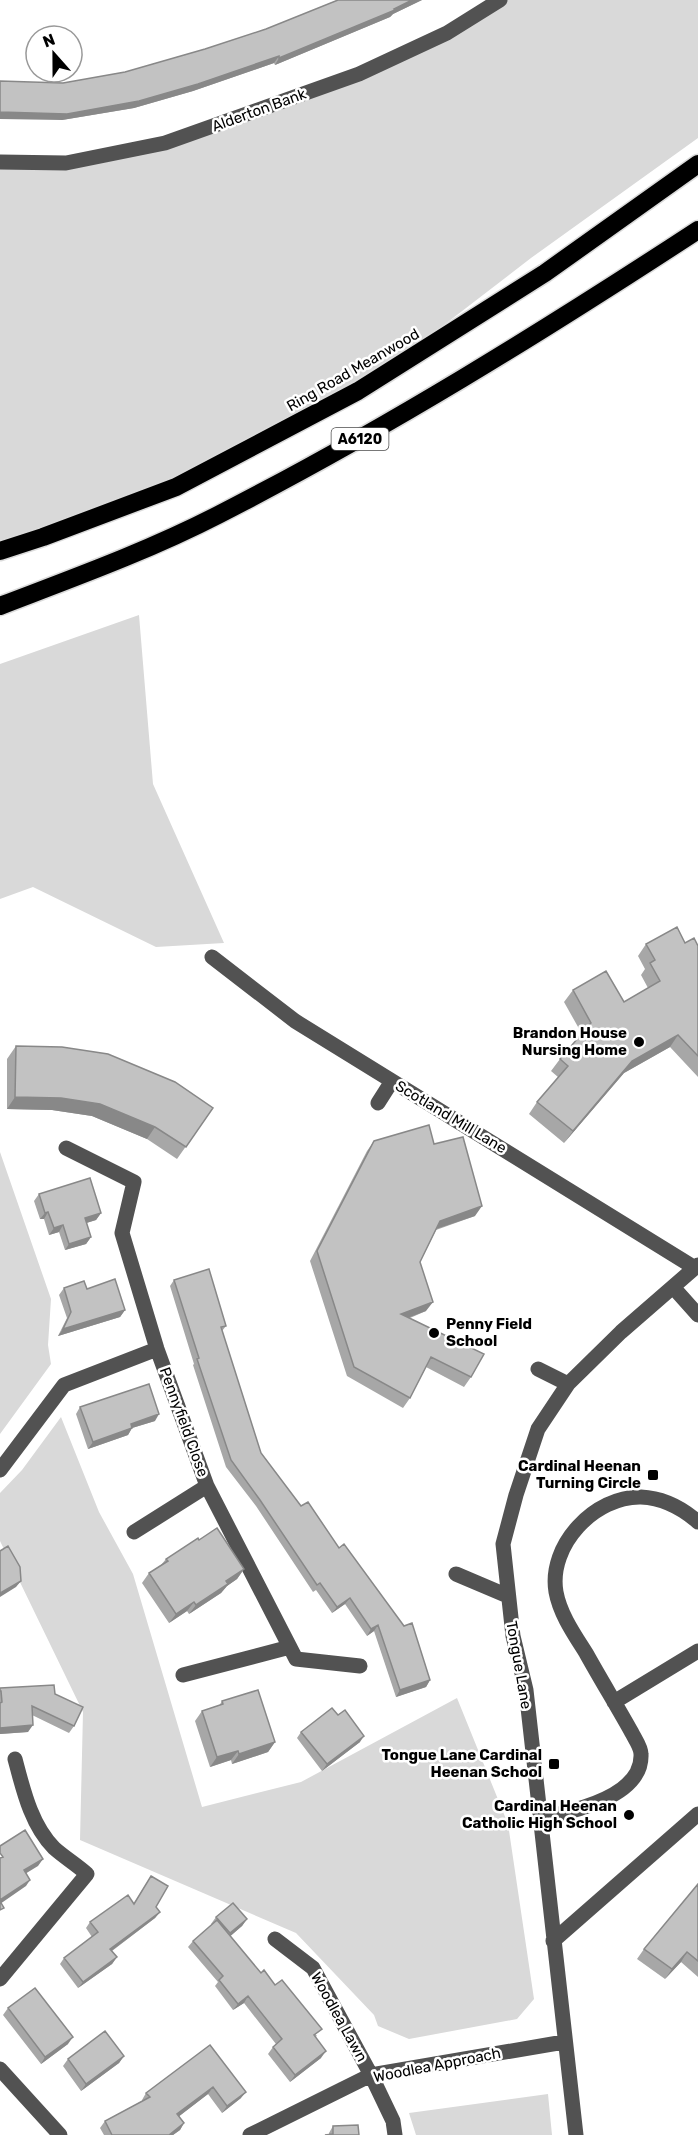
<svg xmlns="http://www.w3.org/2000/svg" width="698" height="2135" viewBox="0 0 698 2135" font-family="Rubik,sans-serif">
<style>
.green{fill:#d9d9d9}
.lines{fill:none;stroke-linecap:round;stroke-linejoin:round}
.highway-casing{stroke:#dbdbdb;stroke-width:21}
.minor{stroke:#525252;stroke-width:15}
.highway{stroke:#000;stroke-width:18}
.wall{fill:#a7a7a7}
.shaded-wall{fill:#888}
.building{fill:#c2c2c2;stroke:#888;stroke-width:1.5}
.poi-dot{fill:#000;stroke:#fff;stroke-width:2}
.labels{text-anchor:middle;stroke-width:5;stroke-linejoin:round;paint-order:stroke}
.shield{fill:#fff;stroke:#4c4c4c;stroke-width:1.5}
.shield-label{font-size:14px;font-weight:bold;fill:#000}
.street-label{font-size:15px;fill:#000;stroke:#fff}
.poi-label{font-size:15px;font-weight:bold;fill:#000;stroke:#fff;text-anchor:end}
</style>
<rect width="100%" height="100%" fill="#fff"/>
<path class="green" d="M500 0H698V138L531 258 358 391 176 487 0 551V162L66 163 165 143 359 74Z
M139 615 153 784 224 943 156 947 33 887 0 899V664Z
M0 1152 51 1299 48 1345 51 1364 0 1434Z
M61 1417 99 1512 133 1574 202 1807 301 1782 457 1698 508 1824 534 1999 517 2019 409 2039 378 2026 374 2015 296 1933 80 1840 83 1712 0 1541V1493L22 1470Z
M548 2094 552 2135H416L409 2113Z"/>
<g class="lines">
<defs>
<path id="highway" d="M0 551 43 537 176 487 358 391 545 273 698 164
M0 606C73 578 148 551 218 515 384 430 542 332 698 230"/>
</defs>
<use href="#highway" class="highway-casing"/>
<path class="minor" d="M0 162 66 163 165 143 359 74 447 33 500 0
M212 957 295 1021 695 1268
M378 1103 392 1081
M66 1148 134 1182 122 1233 157 1349 207 1486 296 1659 360 1666
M673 1287 698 1315
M538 1369 568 1384
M0 1470 64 1385 157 1349
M134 1532 207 1486
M456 1574 508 1596
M183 1675 290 1647
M614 1702 698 1651
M540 1818C572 1812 643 1797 641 1754 641 1747 635 1739 632 1733 617 1706 601 1680 586 1653 574 1634 560 1614 556 1592 548 1545 595 1496 641 1497 663 1498 682 1508 698 1522
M275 1939 313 1968 371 2075 393 2121 395 2135
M553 1941 698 1814
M0 1979 87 1874C77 1865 64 1857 54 1848 31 1825 23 1789 15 1759
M0 2069 60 2135
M250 2135 371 2075 564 2042
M576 2135 526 1690 513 1636 503 1544 516 1495 538 1429 568 1384 621 1332 698 1265"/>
<use href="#highway" class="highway"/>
</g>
<path class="wall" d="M338 0H422L393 14 390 17 275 65 274 63 193 91 134 108 62 120 63 83 125 72 205 49 266 29Z
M685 943 698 946V1077L670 1047 624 1073 564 1143 529 1114 537 1102 558 1077 551 1071 560 1059 582 1034 564 1002 573 990 624 1002 648 988 641 975 645 969 638 956 646 944Z
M16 1046 213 1108 177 1159 147 1139 92 1116 52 1110 7 1109V1059Z
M374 1141 434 1144 475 1216 436 1230 420 1262 426 1311 410 1318 471 1377 464 1387 426 1367 410 1398 403 1408 347 1376 310 1261 367 1151Z
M39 1194 101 1213 96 1220 86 1223 91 1237 86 1244 65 1250 59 1232 49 1235 44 1219H40L34 1201Z
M174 1280 226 1326 222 1331 261 1453 301 1506 339 1548 430 1680 426 1687 396 1697 374 1631 367 1636 345 1604 332 1613 316 1590 313 1592 256 1506 226 1467 193 1365 194 1364 170 1286Z
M64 1288 87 1289 125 1310 120 1317 58 1336 67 1318 59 1295Z
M80 1407 155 1421 132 1428 128 1435 88 1449 76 1414Z
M199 1540 244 1569 237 1579 227 1586 221 1593 189 1614 187 1611 169 1623 142 1583 149 1573 161 1565 166 1559Z
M0 1688 55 1694 74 1726 69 1733 32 1715 28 1732 0 1734Z
M222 1701 275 1742 268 1752 232 1764 231 1760 210 1767 195 1721 202 1711 219 1706Z
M301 1732 360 1742 322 1771 297 1738Z
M151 1876 156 1907 160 1912 155 1918 112 1951 117 1957 112 1964 78 1988 60 1964 64 1958 92 1937 86 1928 90 1922 134 1903Z
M698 1884V1977L681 1962 665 1979 637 1959 644 1949Z
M216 1917 247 1919 242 1926 230 1936 261 1973 317 2036 315 2037 321 2058 290 2082 268 2054 273 2047 276 2044 244 2003 233 2010 215 1986 218 1982 188 1947 193 1941 212 1925 211 1924Z
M8 2008 68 2044 41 2064 3 2015Z
M210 2045 241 2098 222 2113 208 2094 179 2116 184 2123 180 2130 173 2135H104L100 2128 105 2121 142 2101V2100L146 2093Z
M124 2056 119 2063 81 2091 63 2066 68 2059Z
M333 2126 359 2135H324L329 2134V2133Z"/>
<path class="shaded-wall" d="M412 0H422L393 14 390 17 275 65 279 58Z
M279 56 274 63 193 91 134 108 62 120 0 119V112Z
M678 1035 670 1047 624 1073 564 1143 573 1131 632 1061Z
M15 1097 61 1098 100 1104 155 1127 147 1139 92 1116 52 1110 7 1109Z
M482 1206 475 1216 433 1230 440 1221Z
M48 1212 44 1219H40L45 1213Z
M101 1213 96 1220 80 1225 85 1218Z
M63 1225 59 1232 49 1235 54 1228Z
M91 1237 86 1244 65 1250 69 1244Z
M433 1302 426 1311 394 1323 401 1314Z
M125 1310 120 1317 58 1336 63 1329Z
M159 1414 155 1421 132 1428 128 1435 88 1449 93 1442 131 1424Z
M244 1569 237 1579 227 1586 221 1593 189 1614 196 1605 226 1581Z
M21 1581 16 1587 0 1597V1593Z
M350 1598 345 1604 332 1613 337 1607Z
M194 1602 187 1611 169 1623 176 1614Z
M378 1625 374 1631 367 1636 371 1629Z
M430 1680 426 1687 396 1697 400 1690Z
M33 1725 28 1732 0 1734V1728Z
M364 1736 360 1742 322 1771 327 1764Z
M275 1742 268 1752 232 1764 239 1754Z
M238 1751 231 1760 210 1767 217 1757Z
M43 1859 38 1866 20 1877 24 1870Z
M30 1880 26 1886 0 1904V1900Z
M160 1912 155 1918 106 1955 110 1949Z
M247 1919 242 1926 226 1940 230 1933Z
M687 1952 681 1962 665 1979 672 1969Z
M117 1957 112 1964 78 1988 83 1982Z
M248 1996 244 2003 233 2010 238 2004Z
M73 2037 68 2044 41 2064 45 2057Z
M326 2051 321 2058 290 2082 295 2075Z
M124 2056 119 2063 81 2091 86 2084Z
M213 2087 208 2094 173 2121 177 2114Z
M246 2092 241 2098 222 2113 227 2106Z
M184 2123 180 2130 173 2135H169Z"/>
<path class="building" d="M338 0H412L394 9 395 10 279 58V56L198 84 139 101 67 114 0 112V81L63 83 125 72 205 49 266 29Z
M677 927 685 943 694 938 698 946V1056L678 1035 632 1061 573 1131 537 1102 568 1066 560 1059 591 1023 573 990 606 971 624 1002 660 981 650 963 655 960 646 944Z
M16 1046 62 1047 108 1054 175 1082 213 1108 186 1147 155 1127 100 1104 61 1098 15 1097Z
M429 1125 434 1144 463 1137 482 1206 440 1221 420 1262 433 1302 401 1314 484 1354 471 1377 431 1357 410 1398 354 1367 317 1251 374 1141Z
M90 1178 101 1213 85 1218 91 1237 69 1244 63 1225 54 1228 48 1212 45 1213 39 1194Z
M209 1269 226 1326 221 1327 261 1453 301 1506 308 1502 339 1548 344 1544 404 1626 412 1623 430 1680 400 1690 378 1625 371 1629 350 1598 337 1607 320 1583 317 1585 260 1500 231 1460 197 1359 199 1358 174 1280Z
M115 1279 125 1310 63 1329 71 1312 64 1288 84 1281 87 1289Z
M149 1384 159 1414 131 1424 132 1428 93 1442 80 1407Z
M217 1528 244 1569 226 1581 228 1584 196 1605 194 1602 176 1614 149 1573 168 1561 166 1559 198 1538 199 1540Z
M8 1546 20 1567 21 1581 0 1593V1551Z
M54 1685 55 1694 83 1707 74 1726 32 1706 33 1725 0 1728V1703L2 1702 1 1691H0V1688Z
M258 1690 275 1742 239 1754 238 1751 217 1757 202 1711 223 1704 222 1701Z
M332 1708 338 1715 345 1710 364 1736 327 1764 301 1732Z
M25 1830 43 1859 24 1870 30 1880 0 1900V1858L3 1857 0 1853V1846Z
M151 1876 168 1886 156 1907 160 1912 110 1949 117 1957 83 1982 64 1958 98 1932 90 1922 128 1895 134 1904Z
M698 1884V1961L687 1952 672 1969 644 1949Z
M0 1901 4 1908 0 1910Z
M233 1903 247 1919 230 1933 216 1917Z
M217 1920 261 1973 264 1970 275 1985 282 1980 322 2029 314 2035 326 2051 295 2075 273 2047 282 2039 248 1996 238 2004 219 1980 223 1976 193 1941Z
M35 1988 73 2037 45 2057 8 2008Z
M105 2031 124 2056 86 2084 68 2059Z
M210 2045 246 2092 227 2106 213 2087 177 2114 184 2123 169 2135H112L105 2121 150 2097 146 2093Z
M358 2125 359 2135H325L333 2134V2126Z"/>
<g class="poi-dot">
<circle cx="639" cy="1042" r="6"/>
<circle cx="434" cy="1333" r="6"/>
<rect x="647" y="1469" width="12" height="12" rx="3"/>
<rect x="548" y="1758" width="12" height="12" rx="3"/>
<circle cx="629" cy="1815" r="6"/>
</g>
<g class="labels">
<rect class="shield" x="331.5" y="428" width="57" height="22" rx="4.5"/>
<g class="shield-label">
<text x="360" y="444">A6120</text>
</g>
<g class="street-label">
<text transform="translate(259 110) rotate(-20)" y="5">Alderton Bank</text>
<text transform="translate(353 370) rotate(-30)" y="5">Ring Road Meanwood</text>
<text transform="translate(451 1117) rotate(31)" y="5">Scotland Mill Lane</text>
<text transform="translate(184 1422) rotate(70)" y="5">Pennyfield Close</text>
<text transform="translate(519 1665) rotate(80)" y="5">Tongue Lane</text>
<text transform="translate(339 2017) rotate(61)" y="5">Woodlea Lawn</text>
<text transform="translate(437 2065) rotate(-11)" y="5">Woodlea Approach</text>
</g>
<g class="poi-label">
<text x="627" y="1038">Brandon House<tspan x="627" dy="17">Nursing Home</tspan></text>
<text x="446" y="1329" text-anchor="start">Penny Field<tspan x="446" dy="17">School</tspan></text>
<text x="641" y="1471">Cardinal Heenan<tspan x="641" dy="17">Turning Circle</tspan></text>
<text x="542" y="1760">Tongue Lane Cardinal<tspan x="542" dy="17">Heenan School</tspan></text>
<text x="617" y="1811">Cardinal Heenan<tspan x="617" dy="17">Catholic High School</tspan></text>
</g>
</g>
<g transform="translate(54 54) rotate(339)"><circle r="28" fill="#ffffff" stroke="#999999" stroke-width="1.5"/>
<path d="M0-4.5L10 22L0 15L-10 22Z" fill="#000000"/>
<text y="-9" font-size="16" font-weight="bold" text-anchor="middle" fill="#000000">N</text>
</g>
</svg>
